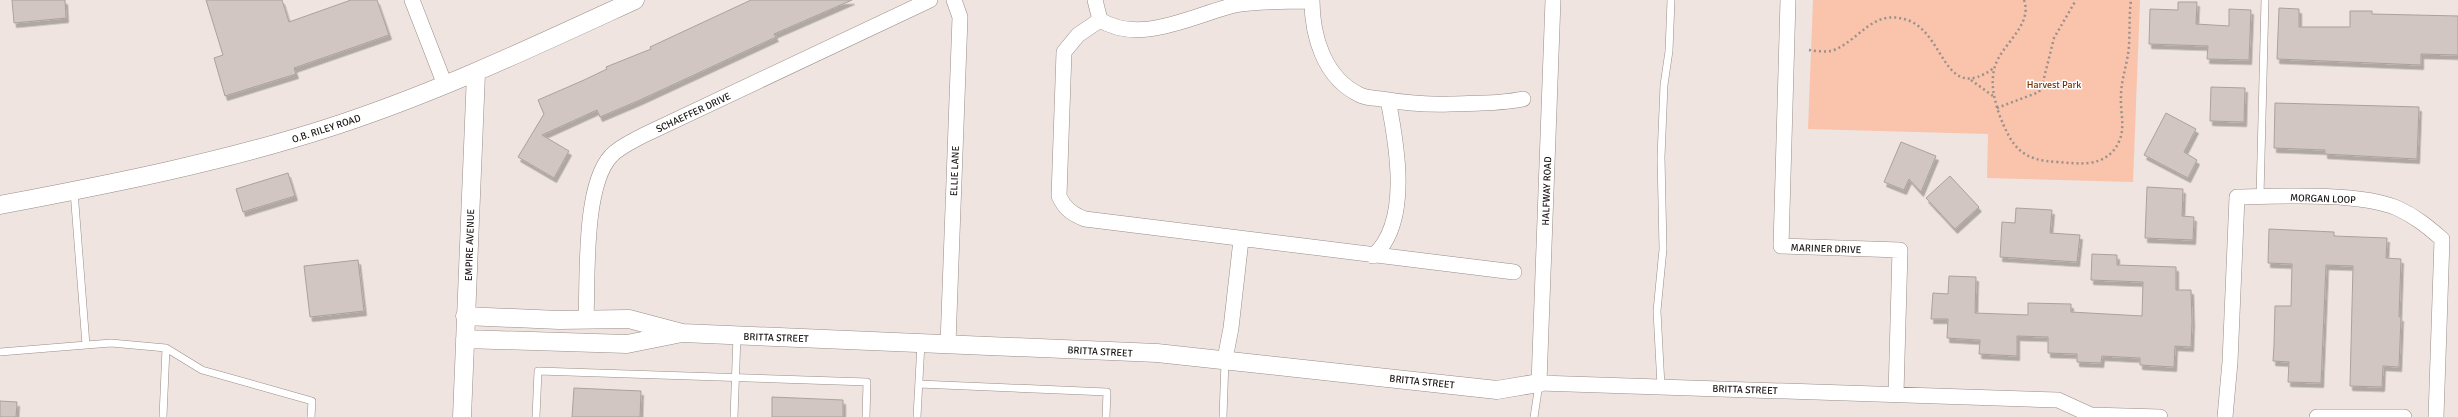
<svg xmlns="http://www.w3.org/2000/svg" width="2458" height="417" viewBox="0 0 2458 417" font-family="Signika,sans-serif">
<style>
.green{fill:#f9c4ab}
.building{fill:#d1c6c1;stroke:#aca19c;filter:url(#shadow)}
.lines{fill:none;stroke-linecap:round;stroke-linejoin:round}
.service-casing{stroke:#988d89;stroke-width:8}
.minor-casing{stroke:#988d89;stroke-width:16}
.tertiary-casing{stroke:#988d89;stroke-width:19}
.path{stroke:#99918d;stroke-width:2.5;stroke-dasharray:2 3;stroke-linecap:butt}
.service{stroke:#fff;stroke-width:7}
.minor{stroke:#fff;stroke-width:15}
.tertiary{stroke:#fff;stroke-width:18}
.labels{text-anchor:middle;stroke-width:3;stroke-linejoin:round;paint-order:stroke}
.park-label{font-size:10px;fill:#793206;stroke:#fff}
.street-label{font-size:10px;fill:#191513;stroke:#fff}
</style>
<defs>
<filter id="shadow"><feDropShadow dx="2.5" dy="4.5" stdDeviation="0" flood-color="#0004"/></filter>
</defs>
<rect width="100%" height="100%" fill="#efe4df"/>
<path class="green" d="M1813 0H2140L2133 182 1987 178 1988 134 1808 129Z"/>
<path class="building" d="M12 0H65L66 18 14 23Z
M206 0H282L289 22 351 0H377L389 35 294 68 296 74 225 96 214 58 223 55Z
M751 0H852L774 34 776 37 640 100 600 117 597 110 542 135 569 151 554 178 518 157 544 114 538 100 584 80 607 69 606 67 651 49 650 47Z
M2178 2H2197L2196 24 2229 26V9L2251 10 2249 60 2207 59 2208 46 2149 44 2150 9 2178 10Z
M2279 8 2299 9V27H2350V11H2372V14L2458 16V55L2421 54V65L2277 59Z
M2211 87 2245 88 2244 122 2210 121Z
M2275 103 2419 107 2417 159 2325 154V150L2274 148Z
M2166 113 2196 129 2184 152 2197 160 2188 178 2144 155Z
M1901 142 1936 156 1921 192 1909 179 1904 190 1884 182Z
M288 173 295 196 243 212 236 189Z
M1950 176 1979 207 1955 229 1926 198Z
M2147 187 2183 189 2182 216 2194 217 2193 240 2145 238Z
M2016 208 2052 210 2050 233 2080 235 2077 262 2000 257 2002 222 2015 223Z
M2269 229 2334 232V236L2387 238 2386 258 2401 259 2399 317H2401L2399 367 2383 366 2382 387 2350 386 2353 266 2326 265 2321 383 2288 382 2289 362 2273 361 2274 345 2275 306H2291L2292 264 2268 263Z
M2092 254 2117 255V265L2176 267V290H2191L2192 322 2191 347 2175 346 2174 367 2140 365V358L2102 356 2101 363 2077 362V354L2048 353V337L2017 336V356L1979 354 1980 340 1947 338 1948 319H1931L1933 293 1948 294 1949 276 1976 277 1975 313 2028 315V303L2071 304V312L2142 316 2143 282 2091 280Z
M358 260 364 311 310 317 304 266Z
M574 388 641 391 640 417H572Z
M772 397 843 400V417H772Z
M0 401 17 402 16 417H0Z"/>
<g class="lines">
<defs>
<path id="service" d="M74 191 86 345
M2260 196 2265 0
M0 352 111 343 166 348 202 370 312 401 311 417
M919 384 1107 392 1106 417
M1661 386 1657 311 1663 249 1661 157 1664 85 1669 51 1671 0
M163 417 166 348
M536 417 538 371 867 382 866 417
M734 417 737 336
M917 417 921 343
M1223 417 1225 361
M1534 417 1539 384"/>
<path id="minor" d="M412 0 445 85
M1095 0 1100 20C1141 45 1193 15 1235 5 1260 0 1287 2 1312 1
M1312 0C1312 36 1324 78 1360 95 1366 98 1374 98 1381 99 1405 103 1426 105 1450 104 1475 103 1499 104 1523 99
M1553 0 1539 383 2058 400 2091 415 2160 417
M1788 0 1781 246 1900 250 1896 394
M1100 20 1078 35 1064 52 1059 196C1065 209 1072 214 1085 219L1514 272
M1373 256C1411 223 1397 145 1388 100
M586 319C588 278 583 186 611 156 619 147 633 141 644 135L930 0
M948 344 960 17 954 0
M1225 359 1231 328 1241 240
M2225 417 2230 362 2237 197C2279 196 2360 192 2397 208 2415 216 2428 227 2442 239L2436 417
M2317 417H2404"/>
<path id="tertiary" d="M0 205C111 184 223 162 331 127 436 93 535 46 635 0
M465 316 559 320 629 319 682 333 1157 353 1497 390 1539 383
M465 339 627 344 677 334
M462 417 476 73"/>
</defs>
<use href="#service" class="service-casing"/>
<use href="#minor" class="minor-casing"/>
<use href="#tertiary" class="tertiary-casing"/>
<path class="path" d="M2024 0C2033 25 2002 44 1995 66 1990 83 1994 98 1999 114 2012 147 2021 161 2059 162 2069 163 2079 164 2089 163 2104 161 2115 153 2120 139 2125 126 2120 110 2121 96 2121 79 2128 63 2129 45 2130 30 2129 15 2131 0
M1809 50C1816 51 1824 52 1831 51 1860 42 1872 6 1910 21 1946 37 1944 104 1994 68
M1971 80 1993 96
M1997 108 2039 92 2042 86 2054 38 2076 0"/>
<use href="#service" class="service"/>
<use href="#minor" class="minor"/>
<use href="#tertiary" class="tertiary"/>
</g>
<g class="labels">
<g class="park-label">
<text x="2054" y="88">Harvest Park</text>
</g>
<g class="street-label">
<text transform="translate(693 112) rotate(-25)" y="4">SCHAEFFER DRIVE</text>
<text transform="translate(326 128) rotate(-18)" y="4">O.B. RILEY ROAD</text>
<text transform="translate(954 171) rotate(-88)" y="4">ELLIE LANE</text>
<text transform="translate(1546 191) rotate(-88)" y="4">HALFWAY ROAD</text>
<text transform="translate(2323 198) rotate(2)" y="4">MORGAN LOOP</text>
<text transform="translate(469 245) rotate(-88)" y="4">EMPIRE AVENUE</text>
<text transform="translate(1826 248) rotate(2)" y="4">MARINER DRIVE</text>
<text transform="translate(776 337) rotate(2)" y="4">BRITTA STREET</text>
<text transform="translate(1100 351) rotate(3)" y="4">BRITTA STREET</text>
<text transform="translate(1422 381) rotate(6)" y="4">BRITTA STREET</text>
<text transform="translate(1745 389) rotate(2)" y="4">BRITTA STREET</text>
</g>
</g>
</svg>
